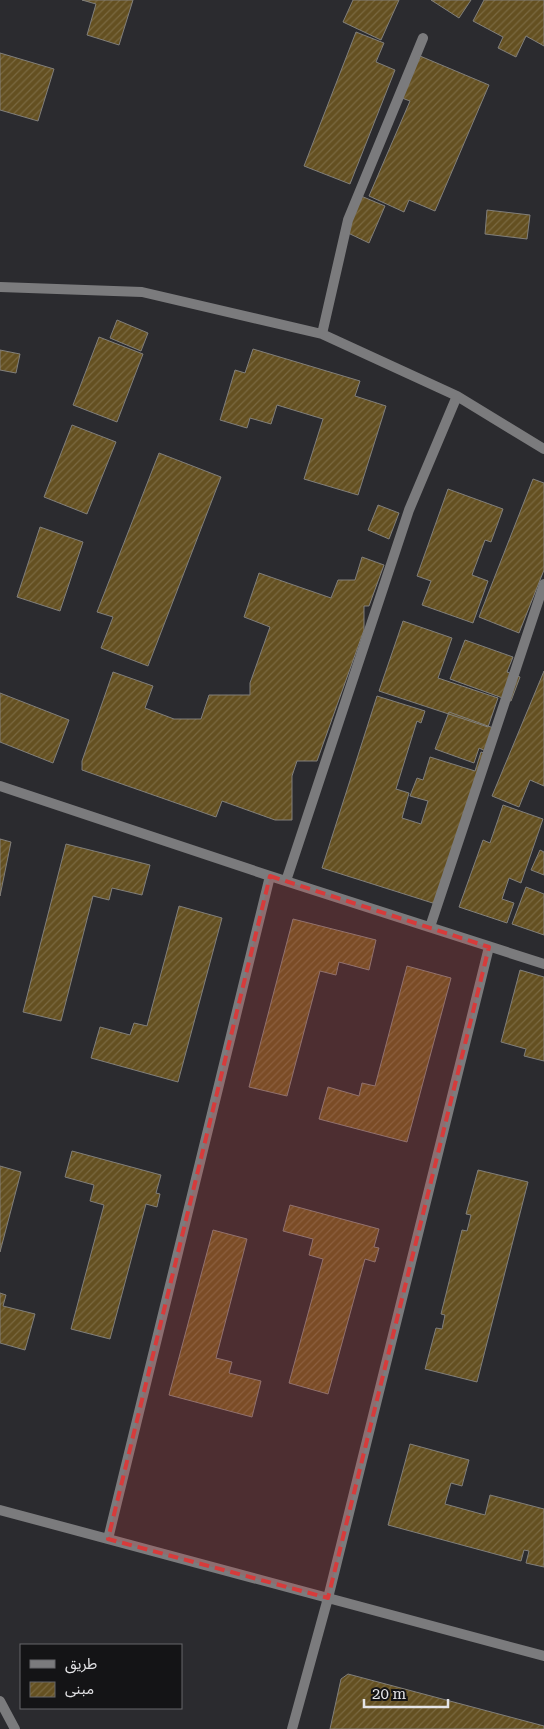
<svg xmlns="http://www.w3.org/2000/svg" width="544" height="1729" viewBox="0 0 544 1729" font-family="'Roboto Serif','Noto Sans Arabic',serif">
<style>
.building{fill:url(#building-hatch);stroke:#817f7b}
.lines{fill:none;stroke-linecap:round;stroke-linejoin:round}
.minor{stroke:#7b7b7d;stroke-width:10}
.marked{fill:#d73b3b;fill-opacity:0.2;stroke:#d73b3b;stroke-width:4;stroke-dasharray:10 6;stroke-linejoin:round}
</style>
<defs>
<pattern id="building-hatch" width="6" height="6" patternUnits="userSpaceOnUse" patternTransform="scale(1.25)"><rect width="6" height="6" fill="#645021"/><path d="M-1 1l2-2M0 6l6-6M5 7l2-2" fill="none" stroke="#7a6941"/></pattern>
</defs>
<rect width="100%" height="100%" fill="#2b2b2f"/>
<path class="building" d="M82 0H133L119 45 87 35 96 4Z
M353 0H399L381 40 343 22Z
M431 0H471L459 18Z
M484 0H544V46L526 36 516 57 498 48 503 37 473 21Z
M356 32 384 43 376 62 395 70 350 184 304 166Z
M0 53 54 69 38 121 0 110Z
M420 56 489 85 435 211 409 200 404 212 369 196 410 101 402 98Z
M361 196 385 206 369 243 346 232Z
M487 210 530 215 527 239 485 234Z
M117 320 148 333 141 351 110 338Z
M99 337 143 354 117 422 73 405Z
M253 349 360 381 355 396 386 406 358 495 304 479 323 419 277 405 271 424 250 418 247 428 220 420 235 370 245 373Z
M0 350 20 354 16 373 0 370Z
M72 425 116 442 87 514 44 497Z
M159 453 221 477 148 666 101 648 113 617 97 612Z
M533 479 544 483V570L519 633 479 617Z
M448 489 503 509 491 542 485 540 472 575 488 581 473 623 422 605 431 581 417 576Z
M378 505 399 513 389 539 368 530Z
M40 527 83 542 60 611 17 597Z
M362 557 384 565 369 606H364V630L317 761H297L292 776V820H275L222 801 216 817 82 770V761L113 672 153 686 145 708 174 719H201L209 695H250V683L270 627 244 617 259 573 331 598 338 580H355Z
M403 621 452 638 438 678 498 698 488 727 379 691Z
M465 640 513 657 507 672 520 677 511 701 450 679Z
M544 671V786L530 780 519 807 492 796Z
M0 693 69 720 53 763 0 742Z
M377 696 425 711 421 723 417 721 396 789 409 793 402 818 421 824 428 801 410 796 417 778 423 780 430 757 475 771 481 752 487 754 439 905 322 868Z
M449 712 499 730 490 753 479 748 474 763 435 749Z
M503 805 543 819 521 883 509 878 502 899 514 903 507 923 459 907 483 840 490 843Z
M0 839 11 842 0 896Z
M66 844 150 865 142 895 112 888 109 900 93 896 61 1021 23 1012Z
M540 850 544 852V875L531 870Z
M526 887 544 894V935L512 924Z
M179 906 222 918 178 1082 91 1058 100 1027 130 1035 134 1023 147 1026Z
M293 919 376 940 369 970 339 962 336 975 320 971 287 1096 249 1087Z
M407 966 451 978 407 1142 319 1119 328 1087 359 1096 362 1083 375 1086Z
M520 970 544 977V1061L524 1056 526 1049 501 1042Z
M72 1151 161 1175 156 1193 160 1194 157 1207 146 1204 110 1339 71 1329 104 1205 90 1201 94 1185 65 1177Z
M0 1166 21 1172 0 1252Z
M478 1170 528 1182 477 1382 425 1369 436 1328 442 1329 445 1315 441 1314 462 1230 467 1231 471 1215 466 1214Z
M290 1205 379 1229 374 1247 379 1248 375 1262 365 1259 328 1394 289 1383 323 1259 309 1255 313 1239 283 1231Z
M213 1230 247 1239 216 1358 232 1362 229 1373 261 1381 252 1417 169 1395Z
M0 1293 6 1295 3 1306 35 1314 25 1350 0 1343Z
M410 1444 469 1460 462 1486 451 1483 445 1504 485 1515 490 1495 544 1509V1567L526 1563 529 1551 524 1550 521 1561 388 1525Z
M348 1674 544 1726V1729H330L341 1679Z"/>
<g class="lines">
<path class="minor" d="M0 287 142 292 322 334 457 396 544 449
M322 334 348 220 423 38
M0 786 270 876 544 964
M286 881 409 510 457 396
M430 927 544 584
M0 1510 544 1656
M108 1539 270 876
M0 1701 15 1729
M292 1729 328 1598 489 947"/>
</g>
<path class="marked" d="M270 876 489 947 328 1598 108 1539Z"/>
<rect x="20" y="1644" width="162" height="65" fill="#141416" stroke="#67676a"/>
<rect x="30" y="1660" width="25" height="8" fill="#7b7b7d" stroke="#67676a"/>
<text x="65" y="1669" font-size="15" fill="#e4e4e7">طريق</text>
<rect x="30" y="1682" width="25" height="15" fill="url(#building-hatch)" stroke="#67676a"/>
<text x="65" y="1694" font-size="15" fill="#e4e4e7">مبنى</text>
<path d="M364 1699v8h84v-8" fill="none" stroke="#e4e4e7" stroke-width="2.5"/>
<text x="372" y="1699" font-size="15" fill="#e4e4e7" stroke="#141416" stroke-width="4" paint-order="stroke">20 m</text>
</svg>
